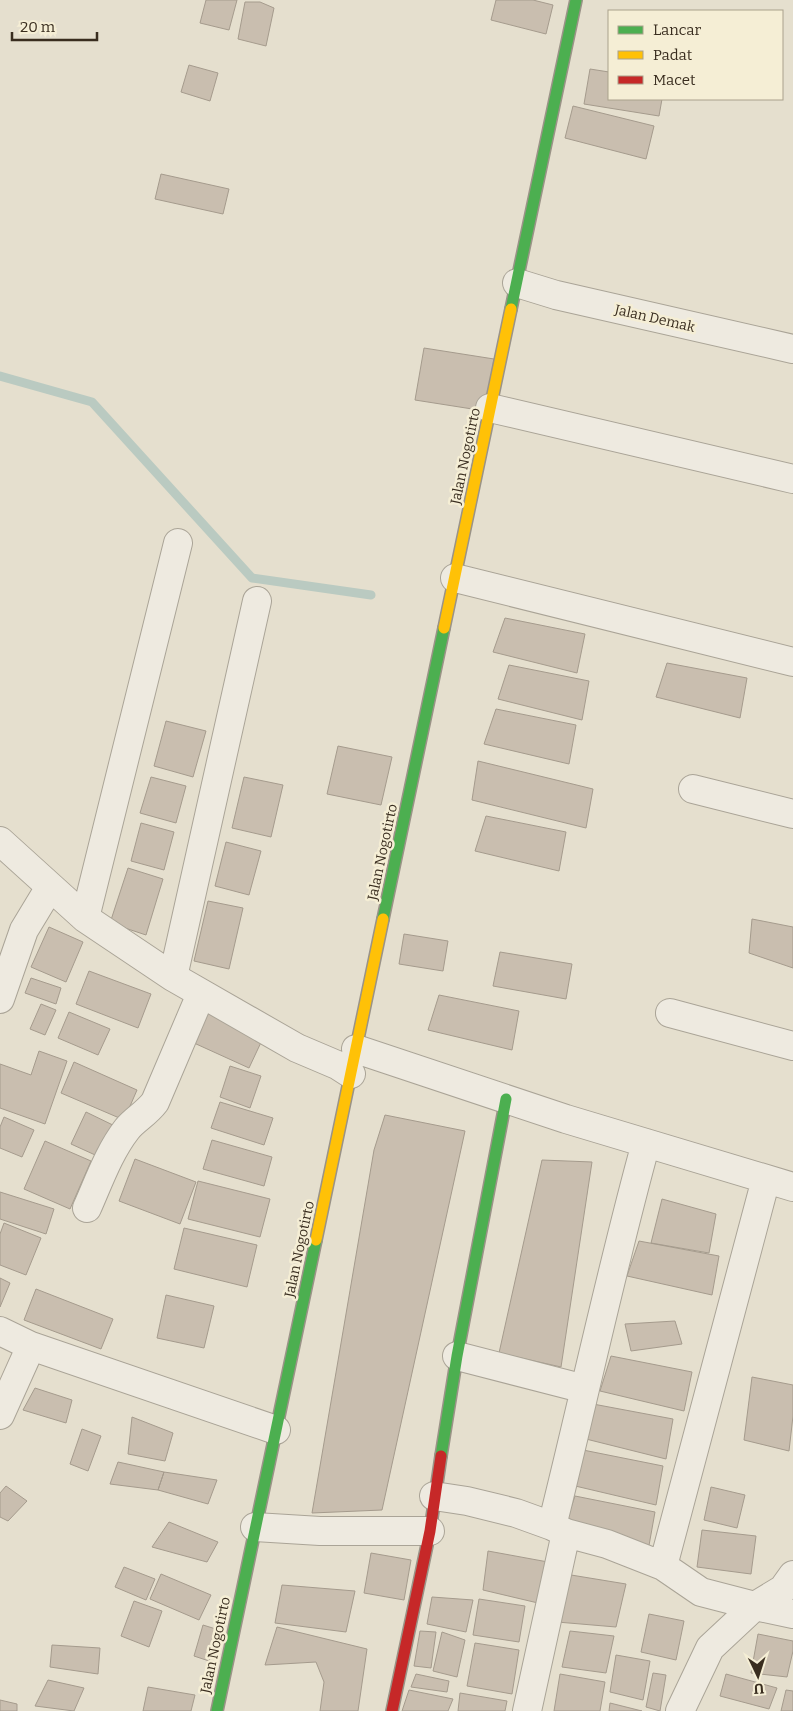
<svg xmlns="http://www.w3.org/2000/svg" width="793" height="1711" viewBox="0 0 793 1711" font-family="Bitter,serif">
<style>
.lines{fill:none;stroke-linecap:round;stroke-linejoin:round}
.stream{stroke:#bacac1;stroke-width:9}
.building{fill:#c9beaf;stroke:#a59b8d}
.street-casing{stroke:#aaa497;stroke-width:30}
.fast-casing{stroke:#9a9387;stroke-width:14}
.slow-casing{stroke:#9a9387;stroke-width:14}
.jam-casing{stroke:#9a9387;stroke-width:14}
.street{stroke:#eeeae0;stroke-width:28}
.fast{stroke:#4caf50;stroke-width:11}
.slow{stroke:#ffc107;stroke-width:11}
.jam{stroke:#c62828;stroke-width:11}
.labels{text-anchor:middle;stroke-width:5;stroke-linejoin:round;paint-order:stroke}
.street-label{font-size:14px;fill:#392d1f;stroke:#f5eed5}
</style>
<rect width="100%" height="100%" fill="#e5dfce"/>
<g class="lines">
<path class="stream" d="M0 376 92 402 252 578 371 595"/>
</g>
<path class="building" d="M206 0H237L229 30 200 23Z
M496 0H533L553 5 546 34 491 20Z
M245 2H260L274 8 266 46 238 39Z
M189 65 218 73 210 101 181 92Z
M590 69 609 72V99H662L659 116 584 104Z
M573 106 654 126 646 159 565 138Z
M161 174 229 189 223 214 155 199Z
M424 348 494 359 485 411 415 400Z
M505 618 585 634 577 673 493 652Z
M667 663 747 678 740 718 656 697Z
M509 665 589 681 582 720 498 699Z
M496 709 576 725 569 764 484 744Z
M166 721 206 731 193 777 154 766Z
M338 746 392 757 381 805 327 794Z
M478 761 593 789 586 828 472 800Z
M151 777 186 786 176 823 140 813Z
M244 777 283 785 271 837 232 828Z
M486 816 566 832 559 871 475 851Z
M141 823 174 832 164 870 131 861Z
M226 842 261 851 249 895 215 886Z
M128 868 163 879 146 935 110 923Z
M208 901 243 908 229 969 194 961Z
M752 919 793 927V968L749 953Z
M49 927 83 942 66 982 31 967Z
M404 934 448 941 443 971 399 964Z
M500 952 572 964 566 999 493 986Z
M89 971 151 994 138 1028 76 1004Z
M31 978 61 988 56 1004 25 993Z
M439 995 519 1011 512 1050 428 1030Z
M41 1004 56 1010 45 1035 30 1029Z
M209 1011 264 1036 249 1068 194 1043Z
M69 1012 110 1029 98 1055 58 1038Z
M39 1051 67 1061 45 1124 0 1108V1064L31 1075Z
M74 1062 137 1090 124 1120 61 1093Z
M230 1066 261 1076 250 1108 220 1097Z
M220 1102 273 1118 264 1145 211 1128Z
M86 1112 119 1128 104 1159 71 1144Z
M385 1115 465 1131 382 1510 312 1513 374 1150Z
M4 1117 34 1130 22 1157 0 1148V1127Z
M212 1140 272 1157 264 1186 203 1169Z
M45 1141 91 1161 70 1209 24 1189Z
M135 1159 196 1182 180 1224 119 1201Z
M542 1160 592 1162 561 1367 499 1353Z
M198 1181 270 1199 260 1237 188 1219Z
M0 1192 54 1209 46 1234 0 1219Z
M662 1199 716 1214 709 1253 651 1243Z
M4 1223 41 1238 26 1275 0 1265V1234Z
M184 1228 257 1245 247 1287 174 1269Z
M639 1241 719 1256 712 1295 627 1276Z
M0 1278 10 1283 0 1307Z
M36 1289 113 1319 101 1349 24 1320Z
M166 1295 214 1306 204 1348 157 1338Z
M675 1321 682 1344 631 1351 625 1324Z
M611 1356 692 1372 684 1411 600 1391Z
M752 1377 793 1385V1416L789 1451 744 1440Z
M35 1388 72 1400 66 1423 23 1410Z
M593 1404 673 1419 666 1459 582 1438Z
M132 1417 173 1433 165 1461 128 1454Z
M82 1429 101 1436 88 1471 70 1464Z
M583 1450 663 1466 656 1505 571 1485Z
M118 1462 164 1472 158 1490 110 1484Z
M164 1472 217 1480 208 1504 158 1490Z
M6 1486 27 1501 8 1521 0 1517V1493Z
M711 1487 745 1495 737 1528 704 1520Z
M575 1496 655 1512 648 1551 563 1531Z
M169 1522 218 1542 207 1562 152 1547Z
M702 1530 756 1536 751 1574 697 1567Z
M488 1551 548 1562 538 1603 483 1590Z
M371 1553 411 1560 404 1600 364 1593Z
M124 1567 155 1579 146 1600 115 1587Z
M161 1574 211 1595 199 1620 150 1599Z
M565 1574 626 1584 616 1627 557 1622Z
M282 1585 355 1591 346 1632 275 1623Z
M432 1597 473 1600 466 1632 427 1624Z
M479 1599 525 1606 519 1642 473 1635Z
M134 1601 162 1611 149 1647 121 1636Z
M649 1614 684 1621 676 1660 641 1652Z
M203 1625 219 1630 209 1661 194 1656Z
M277 1627 367 1649 358 1711H320L324 1682 316 1662 265 1665Z
M420 1631 436 1632 431 1668 414 1666Z
M570 1631 614 1636 606 1673 562 1667Z
M442 1632 465 1640 457 1677 433 1671Z
M758 1634 793 1641V1651L787 1677 751 1673Z
M475 1643 519 1650 512 1694 467 1686Z
M52 1645 100 1648 98 1674 50 1667Z
M616 1655 650 1661 643 1700 610 1692Z
M653 1673 666 1675 660 1711 646 1707Z
M416 1674 449 1681 447 1692 411 1687Z
M560 1674 605 1682 600 1711H554Z
M726 1674 777 1688 769 1709 720 1696Z
M48 1680 84 1688 74 1711 35 1706Z
M148 1687 195 1695 191 1711H143Z
M409 1690 453 1699 448 1711H402Z
M786 1690 793 1691V1711H781Z
M460 1693 507 1701 505 1711H458Z
M0 1700 17 1704V1711H0Z
M610 1703 642 1711H609Z"/>
<g class="lines">
<defs>
<path id="street" d="M517 283 556 295 793 349
M490 408 793 479
M455 578 793 662
M693 789 793 814
M0 841 85 918 173 977 297 1048 337 1065 351 1074
M85 918 178 543
M173 977 257 601
M0 999 24 930 50 887
M670 1013 793 1046
M356 1049 566 1119 793 1187
M87 1208C99 1181 109 1152 127 1129 135 1119 146 1114 155 1102L201 994
M0 1331 31 1346 276 1430
M457 1356 585 1389
M0 1415 31 1346
M434 1496 467 1501 516 1513 552 1526 566 1533 607 1544 663 1566 701 1592 755 1606 793 1614
M552 1526C584 1398 611 1270 646 1143
M255 1527 320 1531H430
M663 1566 766 1179
M527 1711 566 1533
M680 1711 710 1648 755 1606 783 1589 793 1575"/>
<path id="fast" d="M511 309 576 0
M383 919 444 628
M441 1456 457 1356 506 1099
M217 1711 316 1240"/>
<path id="slow" d="M444 628 511 309
M316 1240 383 919"/>
<path id="jam" d="M392 1711 430 1531 441 1456"/>
</defs>
<use href="#street" class="street-casing"/>
<use href="#fast" class="fast-casing"/>
<use href="#slow" class="slow-casing"/>
<use href="#jam" class="jam-casing"/>
<use href="#street" class="street"/>
<use href="#fast" class="fast"/>
<use href="#slow" class="slow"/>
<use href="#jam" class="jam"/>
</g>
<g class="labels">
<g class="street-label">
<text transform="translate(655 318) rotate(13)" y="5">Jalan Demak</text>
<text transform="translate(465 456) rotate(-78)" y="5">Jalan Nogotirto</text>
<text transform="translate(382 852) rotate(-78)" y="5">Jalan Nogotirto</text>
<text transform="translate(299 1249) rotate(-78)" y="5">Jalan Nogotirto</text>
<text transform="translate(215 1645) rotate(-78)" y="5">Jalan Nogotirto</text>
</g>
</g>
<rect x="608" y="10" width="175" height="90" fill="#f5eed5" stroke="#aaa18c"/>
<rect x="618" y="26" width="25" height="8" fill="#4caf50" stroke="#aaa18c"/>
<text x="653" y="35" font-size="15" fill="#392d1f">Lancar</text>
<rect x="618" y="51" width="25" height="8" fill="#ffc107" stroke="#aaa18c"/>
<text x="653" y="60" font-size="15" fill="#392d1f">Padat</text>
<rect x="618" y="76" width="25" height="8" fill="#c62828" stroke="#aaa18c"/>
<text x="653" y="85" font-size="15" fill="#392d1f">Macet</text>
<g transform="translate(758 1676) rotate(176)" stroke="#f5eed5" stroke-width="4" paint-order="stroke">
<path d="M0-4L9 19L0 12L-9 19Z" fill="#392d1f"/>
<text y="-8" font-size="14" font-weight="bold" text-anchor="middle" fill="#392d1f">U</text>
</g>
<path d="M12 32v8h85v-8" fill="none" stroke="#392d1f" stroke-width="2.5"/>
<text x="20" y="32" font-size="15" fill="#392d1f" stroke="#f5eed5" stroke-width="4" paint-order="stroke">20 m</text>
</svg>
